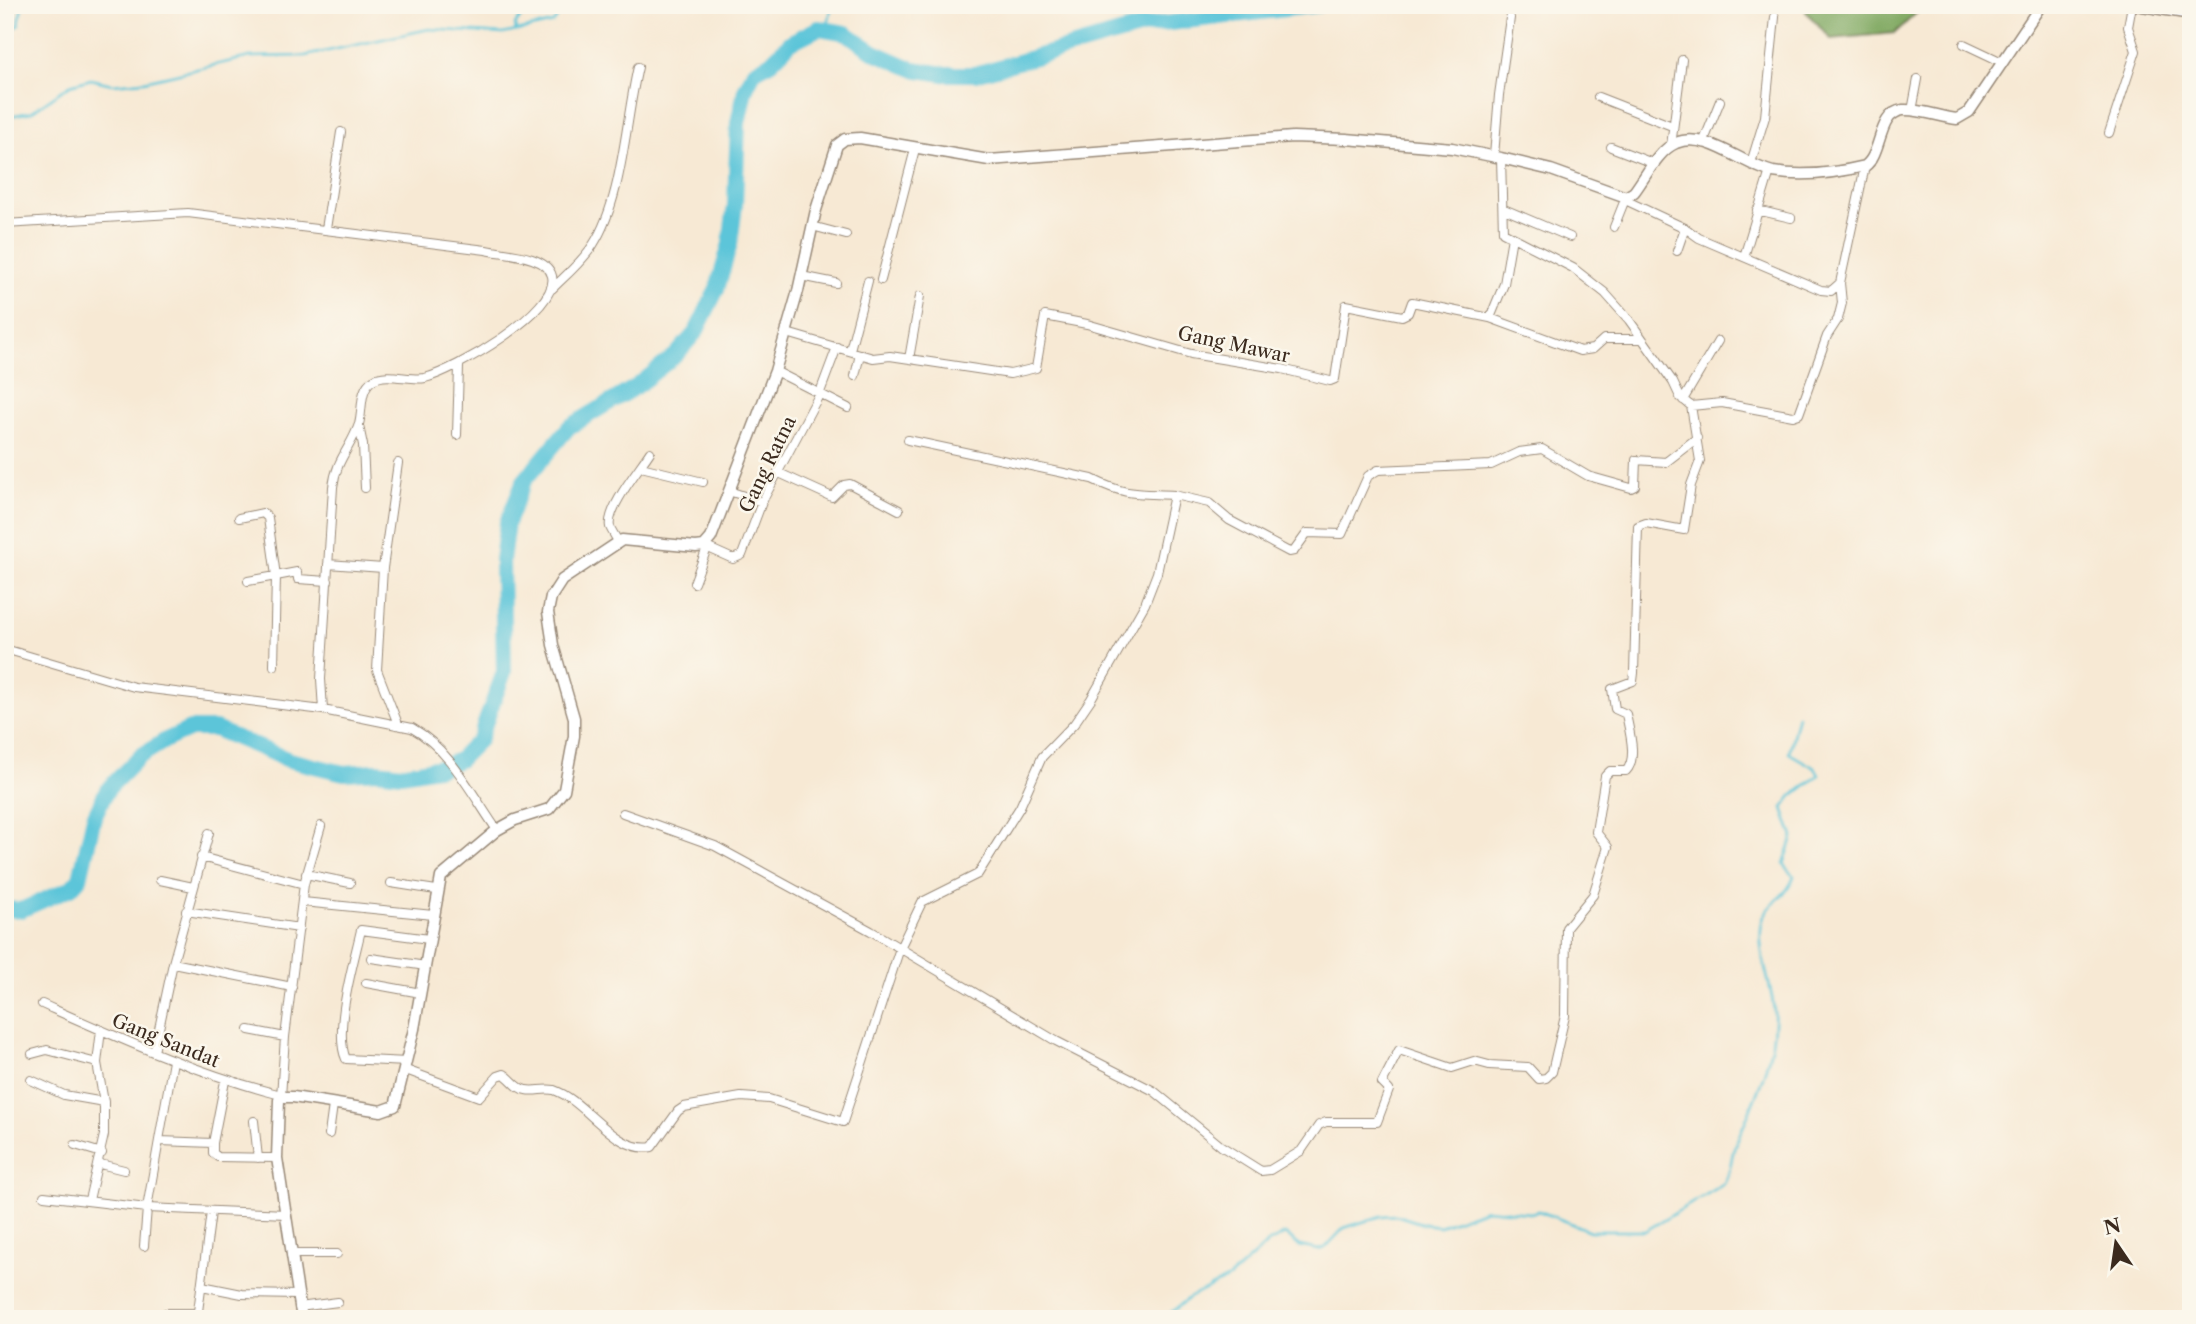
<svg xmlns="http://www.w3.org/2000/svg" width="2196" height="1324" viewBox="0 0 2196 1324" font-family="'Libre Caslon Text',serif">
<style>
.forest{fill:#7fa860;stroke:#5d693f;stroke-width:2}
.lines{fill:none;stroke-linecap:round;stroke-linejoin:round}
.stream{stroke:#5cc5d9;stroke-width:2.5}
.river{stroke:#5cc5d9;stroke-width:16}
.street-casing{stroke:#998a79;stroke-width:10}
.secondary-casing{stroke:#998a79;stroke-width:13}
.street{stroke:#fff;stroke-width:8}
.secondary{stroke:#fff;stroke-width:10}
.labels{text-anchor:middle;stroke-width:5;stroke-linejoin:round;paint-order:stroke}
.street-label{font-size:19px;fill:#3b2a1e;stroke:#fbf7ec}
</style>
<rect width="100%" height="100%" fill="#fbf7ec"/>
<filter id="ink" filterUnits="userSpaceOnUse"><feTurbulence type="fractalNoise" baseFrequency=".0143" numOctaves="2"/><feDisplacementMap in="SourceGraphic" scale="14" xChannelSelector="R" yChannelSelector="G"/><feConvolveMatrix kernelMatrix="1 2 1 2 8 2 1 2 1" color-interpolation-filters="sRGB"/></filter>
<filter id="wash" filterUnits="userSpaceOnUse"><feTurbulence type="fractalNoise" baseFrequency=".00686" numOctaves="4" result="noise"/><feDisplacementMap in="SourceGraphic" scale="28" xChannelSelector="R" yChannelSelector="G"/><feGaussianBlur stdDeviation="1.57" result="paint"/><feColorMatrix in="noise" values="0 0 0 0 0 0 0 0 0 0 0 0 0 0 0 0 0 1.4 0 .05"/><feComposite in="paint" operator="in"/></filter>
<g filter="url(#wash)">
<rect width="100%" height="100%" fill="#f7e9d4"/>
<path class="forest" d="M1806 5H1925L1895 33 1831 39 1805 11Z"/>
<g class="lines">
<path class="stream" d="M827 30 832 5
M516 31 515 25 529 5
M5 34 19 25 22 5
M5 117 31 112 70 85 91 79 112 84 144 81 250 57 305 56 429 29 503 34 553 23 568 5
M1163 1319 1189 1298 1229 1278 1268 1243 1285 1234 1299 1246 1318 1250 1325 1248 1344 1228 1381 1216 1396 1215 1424 1224 1440 1226 1486 1209 1530 1213 1539 1211 1590 1231H1645L1724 1184C1732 1171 1730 1157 1736 1143 1752 1106 1777 1054 1774 1012 1772 982 1756 953 1762 922 1766 903 1789 896 1794 876L1784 864 1793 837 1783 808 1792 796 1819 775 1815 768 1789 753 1798 715"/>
<path class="river" d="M5 909 21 910 71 888 80 878 94 817 107 790 139 757 166 740 190 729H215L289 760 344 773 377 771 401 774 442 767 459 760 479 740 504 672 502 560 507 523 524 481 569 427 637 386 676 355 696 332 717 289 730 244 735 205 738 123 745 90 754 72 771 62 791 42 819 28 846 33 874 52 913 69 944 74H975L1145 26 1318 5"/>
</g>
</g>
<g filter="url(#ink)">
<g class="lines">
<defs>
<path id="street" d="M1964 44 2000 61
M1598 97 1672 126
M1912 111 1918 79
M2109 133 2136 51 2128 27 2132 5
M1703 143 1720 101
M1671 146 1682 60
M1611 147 1655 164
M1494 156 1499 95 1510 18
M1751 163 1765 117 1775 17
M1625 200 1685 228 1699 238 1821 290 1831 291 1840 283
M1504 209 1570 237
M1757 210 1791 218
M5 224 188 213 486 250C504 254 547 255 552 276 560 311 454 371 425 378 409 381 387 371 373 380 359 388 363 411 359 424 351 448 336 459 333 487L321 679 323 710 412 728C450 749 473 796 497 830
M812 226 846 235
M1614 227 1626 197
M326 229 341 132
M1677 251 1685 228
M1744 257 1770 171
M801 276 836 283
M881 280 915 149
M552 289C566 275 582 262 593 245 623 198 625 122 638 67
M1490 318 1504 284 1512 237
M787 333 873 358 890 356 1010 374 1036 368 1045 316 1087 324 1191 354 1282 369 1330 381 1335 379 1346 305 1402 316 1408 313 1412 302 1490 318 1580 351 1593 349 1604 339H1641
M850 350 868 281
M909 359 920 296
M775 371 848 408
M855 376 860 354
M1683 400 1718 341
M1691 406 1722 403 1793 416 1799 414 1827 336 1838 319 1842 303 1840 283 1865 166
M359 426 363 445 365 488
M457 435 459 366
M908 440 1092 479C1126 496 1137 493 1174 495
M398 463 383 568 377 670 398 724
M641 467 703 482
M779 473 832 497 844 485 850 484 899 510
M729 491 762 502
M239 518 263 513 268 518 276 576 248 581
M618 542C616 537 612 532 610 527 606 509 640 468 650 452
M704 546 733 559 742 555 762 502 819 395 837 347
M328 564 383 568
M694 583 707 548
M5 649 134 687 323 710
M274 666 276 576 297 572 298 579 328 581
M623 813 715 846 871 931 1056 1041 1154 1091 1221 1146 1261 1171 1270 1170 1301 1151 1319 1125 1326 1122H1377L1389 1090 1382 1083 1399 1050 1452 1068 1474 1061 1489 1065 1528 1067 1539 1079 1546 1078 1552 1072 1565 1016 1566 928 1593 895 1608 847 1596 832 1605 776 1610 771H1626C1638 759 1629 730 1626 714L1615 709 1612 689 1633 681 1634 673 1638 526 1646 523 1684 530 1691 485 1700 461 1691 406 1680 397 1673 382 1629 320 1605 293 1573 268 1503 232 1501 158
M201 857 304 884
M306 874 350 883
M160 880 193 887
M391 883 436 890
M303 902 433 915
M186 911 299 928
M371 958 426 966
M173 963 292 987
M366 983 421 993
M42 1004C121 1039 198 1074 281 1095
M249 1030 285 1037
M154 1052 173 963 209 833
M32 1054 47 1050 97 1063
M407 1062 346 1059C333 1031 354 961 361 930L429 939
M406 1070 479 1097 498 1076 504 1074C512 1079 517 1089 526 1090 535 1092 544 1088 554 1090 586 1101 616 1154 652 1147L678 1111 684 1107 741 1097 769 1099 843 1122 900 948 922 902 978 874 1020 807 1042 757 1074 724 1091 699 1145 604 1157 573 1174 495 1209 503 1229 520 1289 552 1294 551 1307 533 1342 534 1368 476 1378 470 1491 465 1519 452 1542 449 1588 476 1631 488 1635 486 1636 460 1666 462 1697 438
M31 1080 64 1095 104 1102
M281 1097 285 1037 304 884 321 826
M254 1121 258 1158
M329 1134 333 1105
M160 1141 213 1143 225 1081
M213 1143V1153L218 1157 277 1158
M75 1145 102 1153
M100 1164 124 1170
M44 1196 147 1208 286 1214
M89 1200 104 1135V1102L97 1063 101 1030
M144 1246 147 1208 173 1061
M291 1254H337
M202 1286 242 1294 297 1295
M299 1307 338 1302
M166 1313H198
M197 1319 211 1212"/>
<path id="secondary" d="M2136 5 2191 14
M302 1319 277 1158 279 1100 281 1097H293L381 1111 395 1106 414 1029 441 877 497 830 515 820 549 809 564 790 574 736V718L553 645 548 612 551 597 562 580 622 540 696 547 704 546 711 538 775 371 798 291 816 210 837 145 845 139 860 138 989 160 1293 137 1346 139 1452 148 1501 158 1551 170 1626 197 1634 192C1645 178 1658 150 1676 143 1707 130 1744 166 1773 172 1803 177 1836 173 1865 166 1883 153 1877 113 1903 110 1921 109 1940 117 1957 119L1969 112 2041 5"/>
</defs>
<use href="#street" class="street-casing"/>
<use href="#secondary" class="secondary-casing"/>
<use href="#street" class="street"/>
<use href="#secondary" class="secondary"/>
</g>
</g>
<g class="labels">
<g class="street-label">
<text transform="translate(1234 344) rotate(12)" y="7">Gang Mawar</text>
<text transform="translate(767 464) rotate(-64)" y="7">Gang Ratna</text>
<text transform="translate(166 1040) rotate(22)" y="7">Gang Sandat</text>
</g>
</g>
<rect width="2196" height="1324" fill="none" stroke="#fbf7ec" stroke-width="28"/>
<g transform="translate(2116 1243) rotate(347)" stroke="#fbf7ec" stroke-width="5" paint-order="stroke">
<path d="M0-5L12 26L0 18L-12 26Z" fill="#3b2a1e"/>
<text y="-10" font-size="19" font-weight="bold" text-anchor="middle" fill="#3b2a1e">N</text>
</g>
</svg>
